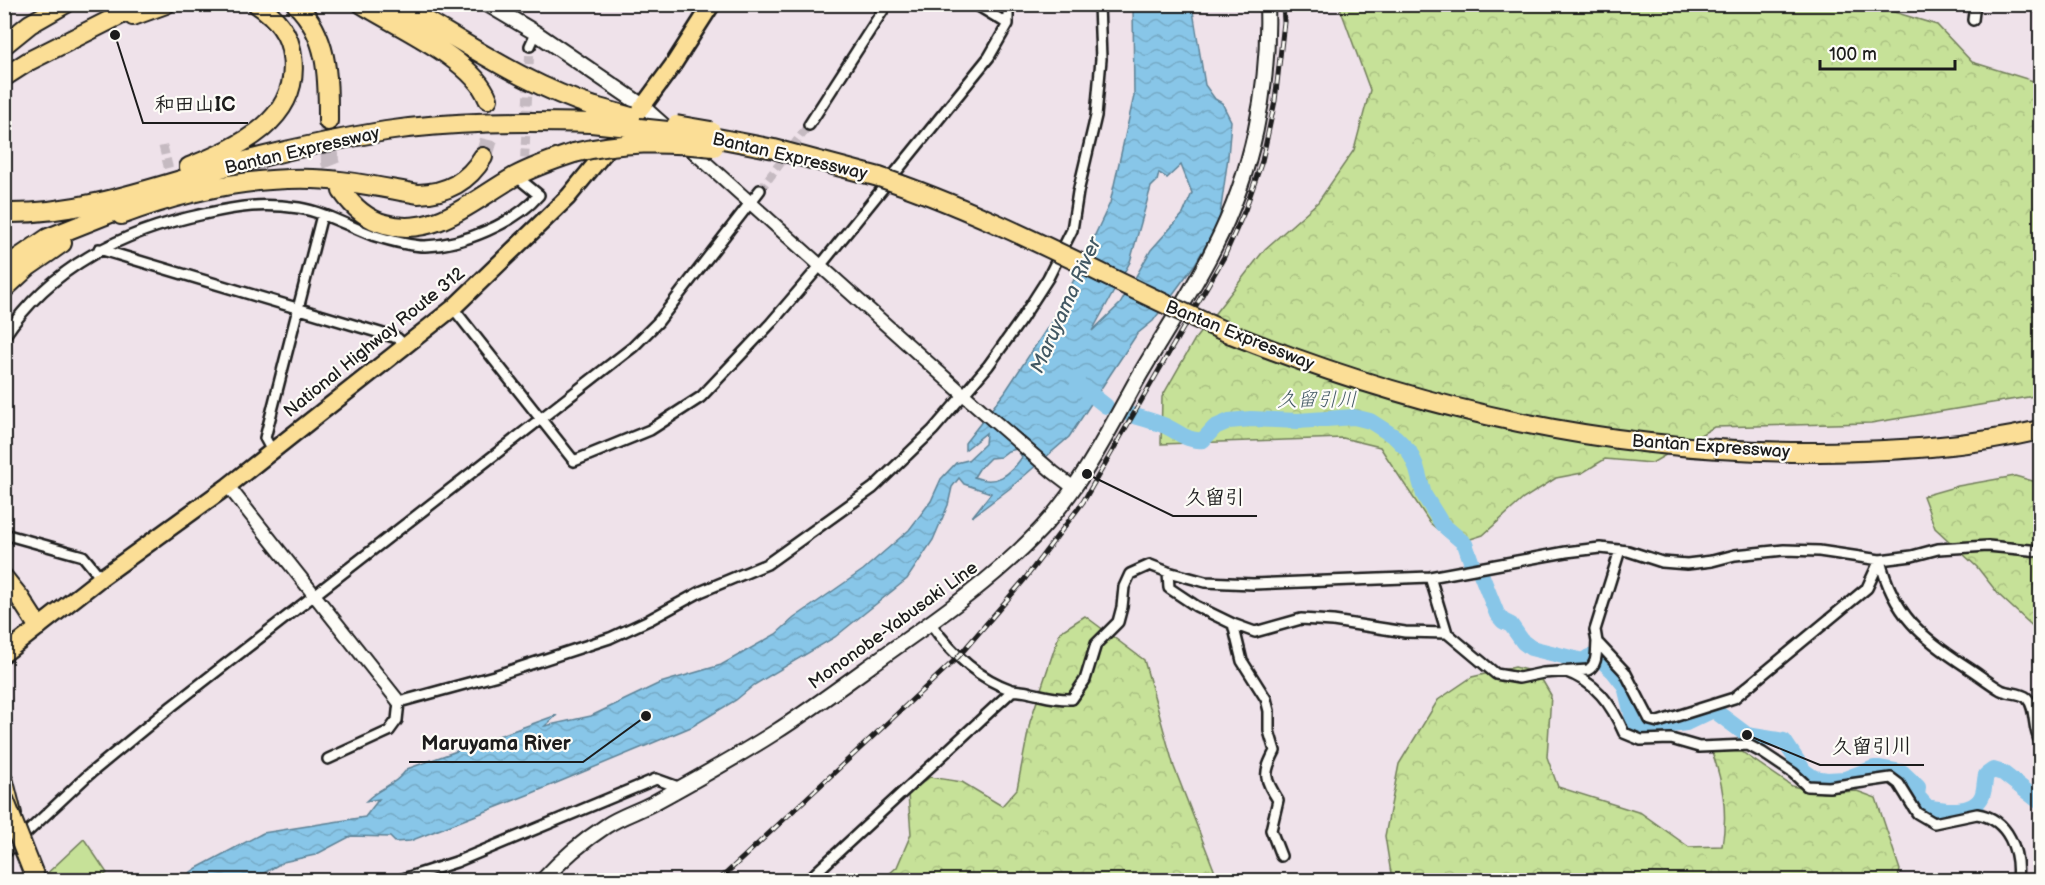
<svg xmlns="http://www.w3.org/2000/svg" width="2045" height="885" viewBox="0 0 2045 885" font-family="'Balsamiq Sans','Klee One',sans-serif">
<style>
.forest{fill:url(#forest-crowns);stroke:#717e5a;stroke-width:1.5}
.park{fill:#c6e198;stroke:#717e5a;stroke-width:1.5}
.water{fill:url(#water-waves);stroke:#5d8296;stroke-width:1.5;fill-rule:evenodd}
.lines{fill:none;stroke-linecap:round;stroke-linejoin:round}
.river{stroke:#88c6e8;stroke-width:16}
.minor-tunnel{stroke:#c5bac1;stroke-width:9;stroke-dasharray:9 4.5;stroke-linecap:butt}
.motorway-tunnel{stroke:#c5bac1;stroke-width:18;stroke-dasharray:18 9;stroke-linecap:butt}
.minor-casing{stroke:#1c1c1c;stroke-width:14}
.tertiary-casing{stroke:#1c1c1c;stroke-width:16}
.secondary-casing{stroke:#1c1c1c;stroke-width:18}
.trunk-casing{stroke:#1c1c1c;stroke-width:20}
.motorway-casing{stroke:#1c1c1c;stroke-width:22}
.minor{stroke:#fdfcf7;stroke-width:9}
.tertiary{stroke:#fdfcf7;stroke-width:12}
.secondary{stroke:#fdfcf7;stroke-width:14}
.trunk{stroke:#fbde96;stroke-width:15}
.motorway{stroke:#fbde96;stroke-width:18}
.rail-casing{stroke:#1c1c1c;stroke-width:5}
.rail{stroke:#fdfcf7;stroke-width:3;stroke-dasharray:9;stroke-linecap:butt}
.motorway-bridge-casing{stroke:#1c1c1c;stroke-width:22;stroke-linecap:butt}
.motorway-bridge{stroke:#fbde96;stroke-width:18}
.labels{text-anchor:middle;stroke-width:4.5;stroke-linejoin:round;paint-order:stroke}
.street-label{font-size:18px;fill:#1c1c1c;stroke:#fdfcf7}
.water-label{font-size:20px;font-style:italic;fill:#425863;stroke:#fdfcf7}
.leader{fill:none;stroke:#1c1c1c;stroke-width:2}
.callout-dot{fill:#1c1c1c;stroke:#fdfcf7;stroke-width:2}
.callout-label{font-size:20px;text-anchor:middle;font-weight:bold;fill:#1c1c1c;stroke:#fdfcf7;stroke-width:4.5;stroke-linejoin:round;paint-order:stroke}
</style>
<defs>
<pattern id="forest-crowns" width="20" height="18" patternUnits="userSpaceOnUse" patternTransform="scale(1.5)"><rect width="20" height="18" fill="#c6e198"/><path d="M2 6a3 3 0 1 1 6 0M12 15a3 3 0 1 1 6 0" fill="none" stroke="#aac082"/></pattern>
<pattern id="water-waves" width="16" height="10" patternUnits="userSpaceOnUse" patternTransform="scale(1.5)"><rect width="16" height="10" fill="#88c6e8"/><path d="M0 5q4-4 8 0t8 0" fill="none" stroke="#75aac6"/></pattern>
</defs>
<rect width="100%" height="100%" fill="#efe2ea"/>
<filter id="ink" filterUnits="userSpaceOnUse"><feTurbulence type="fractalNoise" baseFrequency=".0167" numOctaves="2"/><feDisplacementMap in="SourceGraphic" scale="12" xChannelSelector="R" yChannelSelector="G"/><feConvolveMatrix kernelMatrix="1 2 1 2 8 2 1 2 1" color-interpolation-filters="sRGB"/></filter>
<g filter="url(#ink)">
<path class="forest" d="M1339 5H1871L1937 25 1972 62 2040 83V395L1871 423 1714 427 1652 463 1605 459 1582 473 1556 478 1523 499 1483 535 1455 544 1430 523 1380 447 1343 438 1161 444 1162 397 1195 339 1265 249 1318 202 1354 150 1370 90Z
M2015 476 2040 483V633L1999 595 1977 567 1935 528 1923 496 1958 486Z
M1085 616 1144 660 1174 767 1218 880H882L897 867 911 834 908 794 930 777 962 782 1002 806 1017 789 1030 722 1060 632Z
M1515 667 1538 673 1551 695 1547 757 1558 787 1641 813 1689 847 1722 846C1728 812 1723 782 1711 749L1742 752 1792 786 1823 793 1857 791 1876 798 1900 870 1898 880H1392L1385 836 1399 764 1438 700 1472 677Z"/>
<path class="park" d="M84 839 107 873 97 880H40Z"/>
<path class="water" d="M1133 5H1192L1205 85 1215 99 1222 103 1231 121 1228 157 1219 222 1195 264 1153 321 1137 334 1069 437 1009 489 972 517 991 493 964 484 959 478 952 487 948 505 933 540 907 579 835 637 754 685 736 700 691 727 530 794 410 841 395 842 390 837 351 836 315 855 283 862 252 880H179L197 868 263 833 365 817 379 799 366 801C381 786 395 786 407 769L557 715 545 726 591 716 660 683 721 665 776 634 794 618 863 570 909 530 931 501 941 479 956 463 968 460 985 444 986 433 965 450V443L1005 392 1061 307 1110 203 1134 96ZM1181 165 1192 193 1183 214 1151 250 1120 304 1092 331 1130 262 1151 187 1157 181 1159 173 1167 178ZM1017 449 1022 457C1010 475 996 486 974 477L979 469 990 458 1000 457 1008 451Z"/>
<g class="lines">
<path class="river" d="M1078 384 1106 406
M1131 415C1142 418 1153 421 1163 425 1178 431 1187 442 1203 440L1215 427 1229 421 1251 419 1298 421 1354 417 1370 421 1395 437 1409 451 1416 466 1424 495 1442 524 1465 544 1472 564
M1481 574 1497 614 1503 621 1511 625 1523 642 1531 648 1583 661 1589 657 1597 656 1614 672 1625 686 1635 727 1639 729 1686 723 1711 711H1715L1747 735 1784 741 1804 771 1814 778 1827 780 1845 779 1874 768H1880L1902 772 1918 787 1917 796 1927 807C1942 810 1971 815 1981 798 1985 792 1984 782 1986 775L1993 770 2003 773 2040 802"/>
<path class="minor-tunnel" d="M163 146 180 214
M524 172 530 46
M760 190 809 125"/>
<path class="motorway-tunnel" d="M328 121 330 162 342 191
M483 157C491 138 494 120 488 99"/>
<defs>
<path id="minor" d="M975 4 1008 24
M2035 4 2040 7
M4 8 9 4
M1973 20 1975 4
M530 46 536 33
M809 125 887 4
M99 249 397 338 405 346
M453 308 574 461 650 430 701 397 771 323 820 266 989 57 1008 24V4
M4 337C51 266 123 231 204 214 241 206 262 203 299 208 324 212 348 226 372 235 388 240 408 246 425 246 463 245 515 223 539 195L523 182
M272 451 265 438 322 215
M4 534 83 556 101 578
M1620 550 1595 630 1597 642 1625 672 1650 720 1658 722 1734 698 1867 588 1880 560
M1880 560C1893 614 1922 638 1967 667 1978 674 1989 683 2001 690 2009 694 2020 692 2027 698 2037 709 2032 728 2040 741
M1168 572 1169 588 1196 606 1233 624 1255 632 1301 619 1333 621 1405 632 1447 633 1496 674 1519 678 1543 673 1588 670C1598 664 1596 652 1597 642
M1430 577 1447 633
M931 624C952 654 977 678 1012 690 1018 691 1025 691 1031 693 1045 696 1057 700 1072 699L1085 680 1096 644 1118 622 1122 607 1124 587 1130 574 1150 565 1168 572 1205 582 1253 584 1430 577 1566 552 1600 548 1628 551 1662 562 1687 564 1712 561 1735 555 1784 550 1819 551 1880 560 1912 556 1938 549 1988 546 2040 551
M1233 624 1242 661 1266 699 1269 711V731L1275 751C1263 774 1264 778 1278 800L1271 830 1281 856
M1564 671C1596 682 1611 703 1624 733L1641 740 1671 739 1699 747 1748 745 1763 753 1793 773 1807 786 1829 787 1891 778 1899 784 1917 813 1934 823 1977 814C2009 819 2020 852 2017 880
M328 759 389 731 397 720 399 702 494 676 610 638 649 620 700 592 767 564 873 488 933 430 988 366 1021 320 1048 278 1072 230 1078 192 1096 116 1101 59 1099 4
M4 854 87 776 172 706 633 347 658 322 760 190
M400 880 456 862 656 779 681 788
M808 880 1013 690"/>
<path id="tertiary" d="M643 106 671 131
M686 145 963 394 1053 472 1074 488
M228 486 399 702"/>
<path id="secondary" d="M487 4 536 33 643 106
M543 880C561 860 583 841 606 826 621 816 639 811 655 802 695 780 735 758 774 733 815 707 853 678 892 650 945 613 997 576 1041 529 1082 485 1109 430 1138 378 1163 335 1192 292 1214 248 1252 174 1270 88 1267 4"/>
<path id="trunk" d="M4 654 101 578 228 486 453 308 568 197 643 106 673 65 712 4"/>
<path id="motorway" d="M296 4C329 37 328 78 328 121
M362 4C398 27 473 59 488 99
M396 4C465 41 520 83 595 107
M133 16 166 4
M4 45 30 24 65 4
M4 77 29 61 142 4
M712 137 774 149 879 177
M189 167C239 147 301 120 292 56 290 34 275 16 257 4
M342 191C353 207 366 219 385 224 435 238 473 200 514 177 533 167 553 160 574 153
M4 213C91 215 174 179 257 158 300 147 343 138 386 131 453 121 523 121 591 123
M121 215C182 192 247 177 313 179 349 180 383 188 418 194 447 193 468 182 483 157
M4 268 48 238 131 205
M4 289 29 266 62 243
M1231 334C1424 411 1611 453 1819 452 1893 451 1969 447 2040 430
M4 578 20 598 38 626
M4 782 12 814"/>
</defs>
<use href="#minor" class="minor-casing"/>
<use href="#tertiary" class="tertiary-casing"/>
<use href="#secondary" class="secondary-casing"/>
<use href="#trunk" class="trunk-casing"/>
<use href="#motorway" class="motorway-casing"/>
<use href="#minor" class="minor"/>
<use href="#tertiary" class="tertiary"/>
<use href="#secondary" class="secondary"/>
<use href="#trunk" class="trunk"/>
<use href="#motorway" class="motorway"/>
<defs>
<path id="rail" d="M719 880 958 657 1024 580 1083 502 1224 257 1245 210 1262 161 1275 101 1284 22 1283 4"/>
</defs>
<use href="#rail" class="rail-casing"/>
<use href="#rail" class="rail"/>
<defs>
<path id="motorway-bridge" d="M595 107 631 117
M591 123 687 133
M676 125 711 131
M574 153C621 141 666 142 714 147
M879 177C1001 218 1114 283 1231 334
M4 799 36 880"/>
</defs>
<use href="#motorway-bridge" class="motorway-bridge-casing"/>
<use href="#motorway-bridge" class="motorway-bridge"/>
</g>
</g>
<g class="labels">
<g class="street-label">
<text transform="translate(302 150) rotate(-13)" y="6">Bantan Expressway</text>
<text transform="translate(790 156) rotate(13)" y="6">Bantan Expressway</text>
<text transform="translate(1240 335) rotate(22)" y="6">Bantan Expressway</text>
<text transform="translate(374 342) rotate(-39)" y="6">National Highway Route 312</text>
<text transform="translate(1711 446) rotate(4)" y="6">Bantan Expressway</text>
<text transform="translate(893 625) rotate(-36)" y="6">Mononobe-Yabusaki Line</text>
</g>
<g class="water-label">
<text transform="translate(1065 305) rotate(-66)" y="7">Maruyama River</text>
<text x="1317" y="406">久留引川</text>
</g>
</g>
<path class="leader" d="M115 35L143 123H248M1087 474L1173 516H1257M646 716L583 762H409M1747 735L1820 765H1924"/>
<g class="callout-dot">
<circle cx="115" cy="35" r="6"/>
<circle cx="1087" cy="474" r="6"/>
<circle cx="646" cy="716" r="6"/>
<circle cx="1747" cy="735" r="6"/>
</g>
<g class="callout-label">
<text x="195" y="111">和田山IC</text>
<text x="1215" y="504">久留引</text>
<text x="496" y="750">Maruyama River</text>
<text x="1872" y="753">久留引川</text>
</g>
<rect width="2045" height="885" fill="none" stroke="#fdfcf7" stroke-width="24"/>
<rect x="12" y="12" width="2021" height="861" fill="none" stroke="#1c1c1c" stroke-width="2" filter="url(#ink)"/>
<path d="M1820 60v9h135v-9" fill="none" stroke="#1c1c1c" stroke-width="3"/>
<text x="1829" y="60" font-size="18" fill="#1c1c1c" stroke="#fdfcf7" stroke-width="4.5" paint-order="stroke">100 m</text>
</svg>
